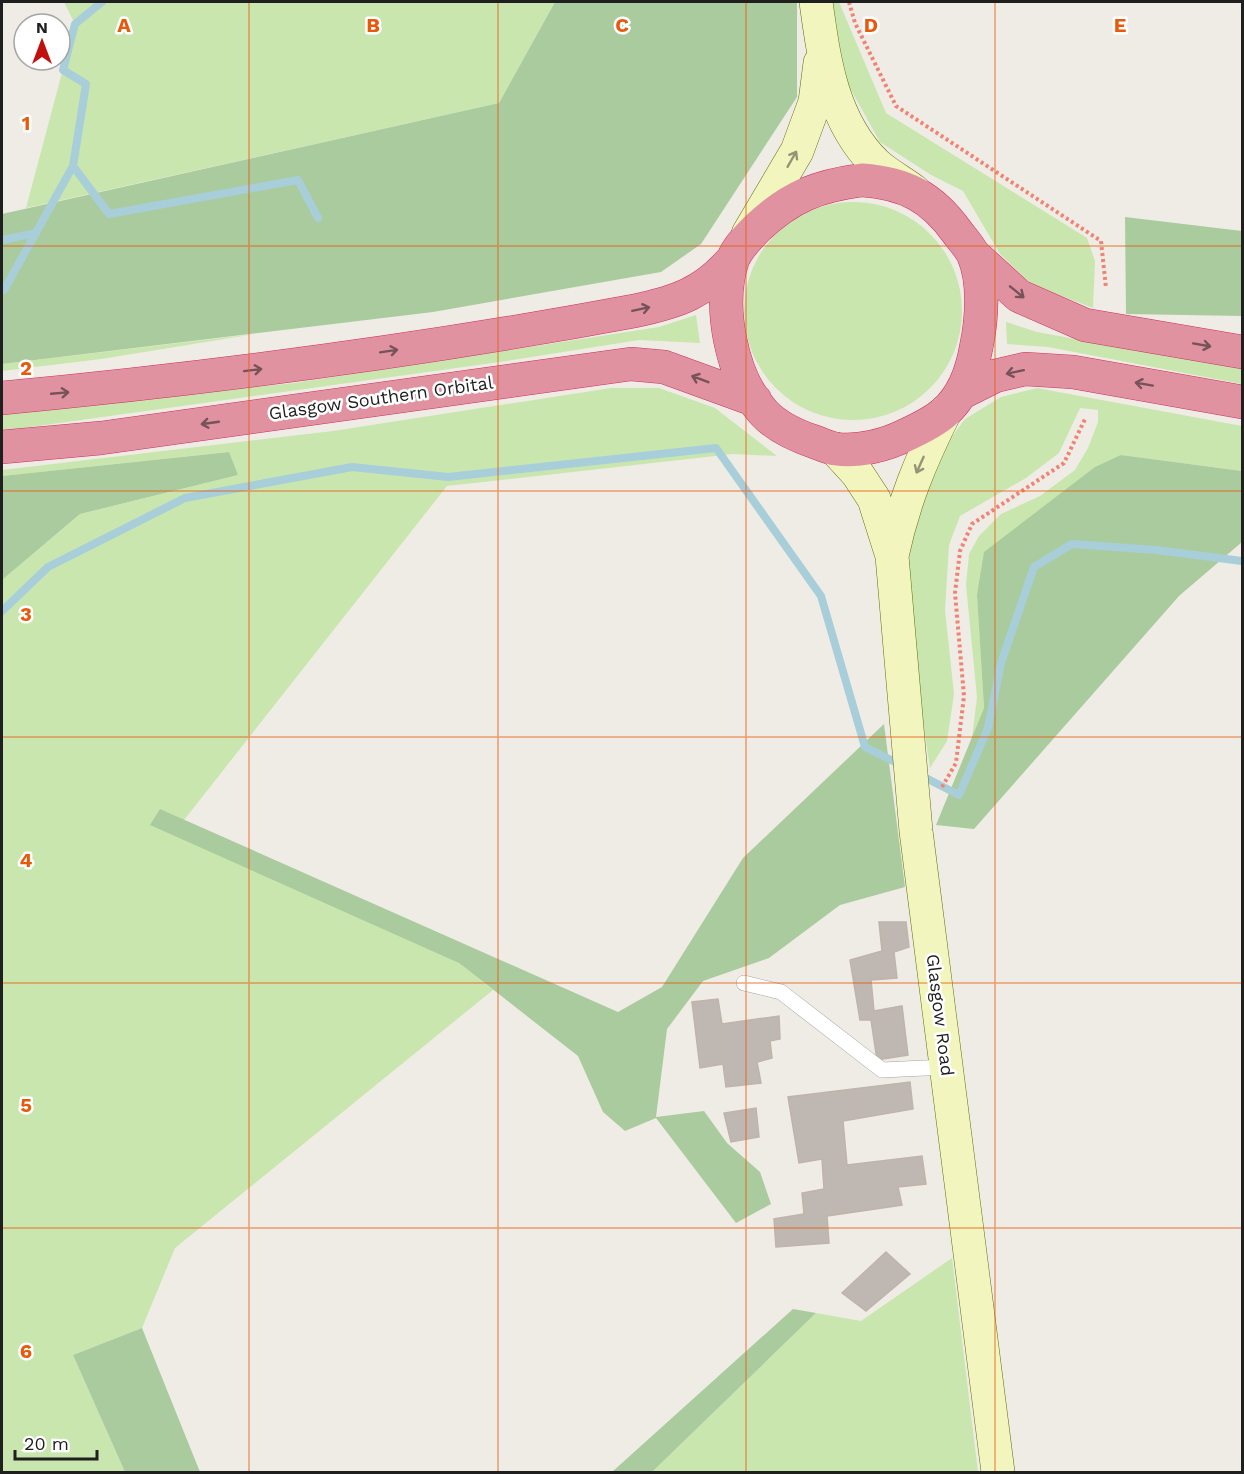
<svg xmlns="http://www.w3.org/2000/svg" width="1244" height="1474" viewBox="0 0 1244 1474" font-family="'Work Sans',sans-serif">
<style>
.grass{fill:#c9e6ae}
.forest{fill:#aacb9d}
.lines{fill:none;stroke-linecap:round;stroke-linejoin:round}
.stream{stroke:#a8ceda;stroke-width:8}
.building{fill:#bfb8b2;stroke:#c0b3a9;stroke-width:1.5}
.lane-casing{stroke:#a6a6a6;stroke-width:16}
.secondary-casing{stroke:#636f0c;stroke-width:34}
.highway-casing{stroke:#d02f64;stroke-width:34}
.path{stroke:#f18374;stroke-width:4;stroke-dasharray:3 3;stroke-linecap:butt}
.lane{stroke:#fff;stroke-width:15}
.secondary{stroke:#f2f5bd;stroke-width:33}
.highway{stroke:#e192a0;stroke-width:33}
.oneway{stroke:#939576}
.oneway2{stroke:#765359}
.grid{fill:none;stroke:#e8590c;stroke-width:1.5;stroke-opacity:0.55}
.labels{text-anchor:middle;stroke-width:5;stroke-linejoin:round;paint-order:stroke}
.street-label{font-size:18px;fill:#1f1f1f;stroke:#fff}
.grid-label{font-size:20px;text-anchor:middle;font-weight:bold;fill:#e8590c;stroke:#fff;stroke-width:5;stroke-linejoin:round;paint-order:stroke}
</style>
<rect width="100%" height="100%" fill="#efece5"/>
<path class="grass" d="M64 2H555L499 103 26 208 75 24Z
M832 2H839L886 113 1087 238 1095 261 1093 308 1032 285 1000 254 963 191 931 175 880 142 846 81Z
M744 311a109 109 0 1 1 218 0a109 109 0 1 1-218 0Z
M696 315 700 343 639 340 507 361 2 431V414L294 383 659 327Z
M1006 322 1037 332 1242 369V384L1048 347 1007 344Z
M255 334 101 359 2 371V364Z
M611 388H659L715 408 777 456 733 454 447 486 184 820 160 809 459 963 493 990 175 1248 142 1328 73 1355 125 1472H2V580L80 514 238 475 228 452 2 476V470L333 431Z
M1037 388 1242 426V471L1121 455 977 595 984 708 972 738 977 697 966 585 969 554 979 536 1001 514 1040 496 1075 470 1088 448 1098 422V410L1080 408 1059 453 1026 478 960 516 949 545 945 610 954 694 947 741 930 768 904 593 917 509 935 460 965 419 1001 397Z
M952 1258 978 1472H652L816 1313 861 1321Z"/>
<path class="forest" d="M555 2H797V97L701 244 661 272 433 312 2 364V214L499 103Z
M1125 217 1242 231V316L1126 314Z
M229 452 238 475 80 514 2 580V476Z
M1121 455 1242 471V542L1179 596 974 829 936 825 984 708 977 595 984 552 1095 467Z
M884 724 905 887 840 905 769 958 703 981 667 1029 656 1117 704 1111 727 1143 760 1172 771 1204 736 1223 656 1118 625 1131 603 1112 578 1056 459 963 150 825 160 809 618 1012 662 987 743 858Z
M793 1309 816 1313 652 1472H612Z
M142 1328 200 1472H125L73 1355Z"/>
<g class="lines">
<path class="stream" d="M73 166 109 214 298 180 318 218
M2 240 36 233
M4 290 73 166 86 84 63 70 75 24 102 2
M2 611 48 567 185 498 352 467 448 477 716 448 821 596 865 747 903 766
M920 775 959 795 988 728 1001 663 1034 567 1072 544 1156 550 1242 561"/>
</g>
<path class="building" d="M879 922H906L909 947 894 952 897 978 871 980 874 1011 902 1006 908 1055 877 1060 871 1020H860L850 960 882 951Z
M718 999 722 1024 779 1016 780 1039 770 1041 772 1058 757 1062 761 1083 726 1087 723 1064 700 1068 692 1002Z
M910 1082 913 1109 843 1121 847 1165 922 1156 926 1184 898 1187 902 1205 827 1216 829 1243 776 1247 774 1219 804 1214 802 1193 824 1189 822 1159 799 1163 788 1097Z
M756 1108 759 1137 731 1142 724 1113Z
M886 1252 910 1274 866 1311 842 1293Z"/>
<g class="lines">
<defs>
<path id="lane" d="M744 983 781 992 882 1070 946 1067"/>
<path id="secondary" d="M816 2C824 60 832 121 876 164 887 174 902 182 914 191
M748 234 797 151 815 102 820 63
M835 449 857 473 874 499 892 556 916 831 998 1472
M892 556C903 503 921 460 945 412"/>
<path id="highway" d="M862 180C905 183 932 197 957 232 962 239 969 246 973 254 985 281 982 320 976 348 972 371 963 396 945 412 934 422 919 429 906 435 886 445 859 452 836 449 829 448 821 444 815 442 797 436 777 427 764 413 731 377 717 305 733 259 738 247 749 236 758 227 791 196 818 186 862 180Z
M973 254 1019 296 1085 325 1242 352
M961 393 995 376 1025 369 1073 372 1242 402
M2 398C213 378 425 350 634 311 677 302 704 293 733 259
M2 447 101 438 631 364 664 367 755 400"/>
</defs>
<use href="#lane" class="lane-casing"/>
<use href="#secondary" class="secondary-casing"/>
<use href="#highway" class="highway-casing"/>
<path class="path" d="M849 2 855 23 896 106 1101 241 1106 288
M942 787 956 763 964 696 955 593 960 551 972 524 1064 463 1086 417"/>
<use href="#lane" class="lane"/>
<use href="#secondary" class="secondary"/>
<use href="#highway" class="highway"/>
</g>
<defs><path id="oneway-shaft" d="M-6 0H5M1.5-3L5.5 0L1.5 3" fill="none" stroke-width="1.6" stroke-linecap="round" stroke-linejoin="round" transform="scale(1.5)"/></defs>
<g class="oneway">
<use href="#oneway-shaft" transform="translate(792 159) rotate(-60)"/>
<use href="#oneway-shaft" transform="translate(920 465) rotate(114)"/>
</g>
<g class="oneway2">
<use href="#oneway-shaft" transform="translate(1017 292) rotate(39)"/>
<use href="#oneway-shaft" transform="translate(641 309) rotate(-12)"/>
<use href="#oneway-shaft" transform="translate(1202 345) rotate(10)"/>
<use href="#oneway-shaft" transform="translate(389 351) rotate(-9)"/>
<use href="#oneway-shaft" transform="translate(253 370) rotate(-7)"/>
<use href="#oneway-shaft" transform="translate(1015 372) rotate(168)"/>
<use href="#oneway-shaft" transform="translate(700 379) rotate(-159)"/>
<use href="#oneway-shaft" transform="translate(1144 384) rotate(-170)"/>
<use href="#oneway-shaft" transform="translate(60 393) rotate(-5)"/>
<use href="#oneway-shaft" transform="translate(210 423) rotate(172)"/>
</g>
<path class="grid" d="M249 2V1472M498 2V1472M746 2V1472M995 2V1472M2 246H1242M2 491H1242M2 737H1242M2 983H1242M2 1228H1242"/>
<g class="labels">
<g class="street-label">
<text transform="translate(381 398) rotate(-8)" y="6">Glasgow Southern Orbital</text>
<text transform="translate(940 1015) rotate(83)" y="6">Glasgow Road</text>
</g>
</g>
<g class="grid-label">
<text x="124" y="32">A</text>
<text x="373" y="32">B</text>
<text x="622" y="32">C</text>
<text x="871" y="32">D</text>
<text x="1120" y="32">E</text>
<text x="26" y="130">1</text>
<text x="26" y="375">2</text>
<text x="26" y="621">3</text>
<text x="26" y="867">4</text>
<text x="26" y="1112">5</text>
<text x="26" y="1358">6</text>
</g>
<rect width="1244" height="1474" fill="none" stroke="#1f1f1f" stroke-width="6"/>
<g transform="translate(42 42)"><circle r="28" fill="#ffffff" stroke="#a5a5a5" stroke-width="1.5"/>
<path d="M0-4.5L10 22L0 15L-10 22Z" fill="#c00f0d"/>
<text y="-9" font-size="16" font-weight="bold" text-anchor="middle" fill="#1f1f1f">N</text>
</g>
<path d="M15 1450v9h82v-9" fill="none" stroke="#1f1f1f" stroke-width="3"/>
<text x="24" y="1450" font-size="18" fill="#1f1f1f" stroke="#ffffff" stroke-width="4.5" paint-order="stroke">20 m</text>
</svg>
